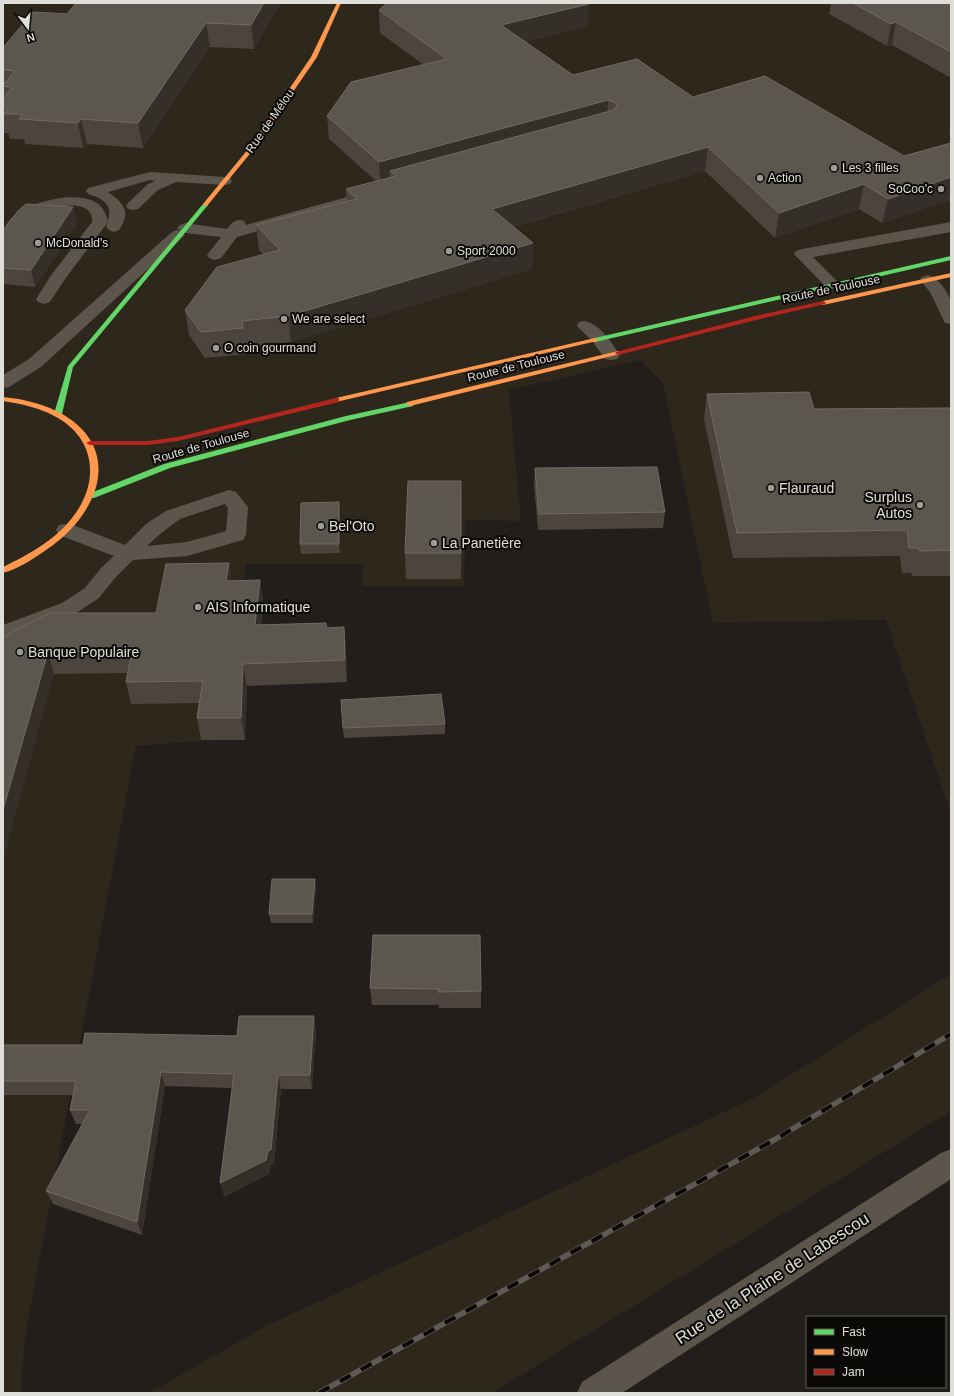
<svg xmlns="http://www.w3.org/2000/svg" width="954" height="1396" viewBox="0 0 954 1396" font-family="Helvetica,sans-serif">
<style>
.built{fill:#2d271c}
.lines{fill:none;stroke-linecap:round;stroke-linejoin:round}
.lane{fill:#5c554b;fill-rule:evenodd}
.street{fill:#5c554b;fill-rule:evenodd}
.fast{fill:#63d668;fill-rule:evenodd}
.slow{fill:#ff974d;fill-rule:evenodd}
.jam{fill:#b3261e;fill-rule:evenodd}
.rail-casing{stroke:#5e5a56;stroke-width:5.5}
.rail{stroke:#0b0907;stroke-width:4;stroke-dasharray:12;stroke-linecap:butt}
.wall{fill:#4b453d}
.shaded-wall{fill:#342f28}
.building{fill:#5b564e;stroke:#706b63}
.poi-dot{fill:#9d9b96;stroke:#0b0907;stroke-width:1.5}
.labels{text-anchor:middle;stroke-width:4;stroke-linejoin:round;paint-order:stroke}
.far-street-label{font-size:12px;fill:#e0ded9;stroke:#0b0907}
.far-poi-label{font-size:12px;fill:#e0ded9;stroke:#0b0907;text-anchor:start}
.poi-label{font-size:14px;fill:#e0ded9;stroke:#0b0907;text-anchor:start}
.near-street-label{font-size:17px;fill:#e0ded9;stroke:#0b0907}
</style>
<rect width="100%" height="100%" fill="#211e1b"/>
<path class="built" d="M3 3H951V814L886 620 713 623 663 384 641 360 509 390 521 521 466 520 464 586H362L363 564H246L218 740 136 746 25 1336 21 1393H3Z
M951 974V1111L492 1393H149L266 1326 754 1098Z"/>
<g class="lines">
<path class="lane" d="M150 172 225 177 230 178 232 181 230 184 225 185 176 182 158 190 138 209 133 210 128 209 126 206 128 203 148 184 155 181 150 180 108 192C123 203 132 211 119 230L114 232 109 230 106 227C111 212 112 205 97 197 92 195 89 196 86 191L88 188Z
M376 189 381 190 383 193 381 196 237 237 221 258 215 260 209 258 207 255 221 237 185 233 180 231 177 228 180 225 185 223 227 229C233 222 235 218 244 221L246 225Z
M69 197C90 198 103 200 108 222L65 279 50 302 44 304 38 302 36 299 52 274 92 222C92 219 92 215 90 213 81 197 41 210 30 219 21 225 15 236 8 245L3 247C3 242 2 235 3 231 13 206 46 200 69 197Z
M951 222V232L813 257 840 284 838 287 832 289 826 287 794 254 796 251 802 249Z
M928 275C939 278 947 291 951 301 953 308 951 317 951 324L945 323 930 292 920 280 922 277Z
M585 321C601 325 611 342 620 355L617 359 611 360 605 359 593 342 577 326 579 322Z
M229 490 236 492 248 507 246 535 243 540 187 556 133 560 115 578 99 598 76 613 3 641V625L62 603 85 588 101 568 114 556 59 535 56 530 59 525 66 524 73 525 125 545 146 524 166 511ZM225 504 228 508 226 531 187 542 147 546 160 534 180 519Z"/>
<path class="street" d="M177 230 182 232 185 235 182 238 41 367 9 387 3 388V375L29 359 172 232Z
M951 1149V1179L622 1393H577L582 1382 941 1153Z"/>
<path class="fast" d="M203 204 208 205 73 367 62 414 61 416H55L54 414 68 366Z
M951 256V260L595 342 592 340 595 338Z
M410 402 414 404 413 406 350 420 170 468 94 498H88L87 496 88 494 164 464 346 416Z"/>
<path class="slow" d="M337 3H341L317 57 253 150 207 206H203V204L249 148 311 57Z
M951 273V277L823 305 820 303 823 301Z
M595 338 597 339V341L336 402 332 400 336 398Z
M618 351 621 353 620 354 410 406 406 404 407 402Z
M3 397C24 399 45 404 64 415 126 453 95 518 46 550 33 559 18 569 3 573V567C28 555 55 540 72 518 99 484 97 441 58 418 41 408 22 404 3 401Z"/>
<path class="jam" d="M823 301 826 303 825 304 756 320 618 355 615 353 616 352 755 316Z
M336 398H339V402L178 441 148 445H90L86 443 90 441H148L178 437Z"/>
<defs>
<path id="rail" d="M319 1393 774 1140 951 1034"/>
</defs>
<use href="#rail" class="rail-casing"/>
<use href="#rail" class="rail"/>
</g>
<path class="wall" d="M280 3 254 49 210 47 143 148 87 144 83 148 25 144 24 139H10L8 133H3V99L5 97 4 95H3V48L67 14Z
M831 3H951V78L892 45 887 46 829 14Z
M379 10 588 26 525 42 573 75 693 97 904 156 951 143V202L949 200 882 223 859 209 775 238 705 171 513 227 533 243 532 269 291 342 246 347 247 354 205 358 189 335 185 310 263 254 259 250 256 225 347 202 346 189 376 181 329 139 327 116 424 65 380 33Z
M951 125V136L949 134Z
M73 207 77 224 35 287 3 284V231Z
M707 394 814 409 951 408V576H912L911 573H902L900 556 733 558 704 419Z
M535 468 665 512 663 528 538 530 534 485Z
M339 502 340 512V553L301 554 300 544Z
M462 507 461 579H406L405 553Z
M260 580 263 602 261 625 327 628 344 627 346 649 347 682 247 686 245 740H201L197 718 199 703 131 704 126 682 127 673 54 674 3 639 156 613 232 581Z
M445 724V734L344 738 343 728Z
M315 879 316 888 313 923H271L269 914Z
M373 935 481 991V1008H439V1005H372L370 988Z
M316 1030 312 1089H281L274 1164 271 1165 269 1174 224 1197 232 1088 165 1086 142 1235 53 1204 46 1191 83 1124H76L70 1110 73 1095H3V1045H83Z"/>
<path class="shaded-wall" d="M264 3H280L254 49 251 25Z
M589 4 588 26 501 48V25Z
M896 22 892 45 887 46 891 24Z
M206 23 210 47 143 148 138 123Z
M608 100 607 124 396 176 390 171V183L381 186 379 162Z
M81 119 87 144 83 148 78 123Z
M708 147 705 171 491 233 492 209Z
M951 177V191L949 200 882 223 888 199Z
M864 184 859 209 775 238 779 213Z
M73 207 77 224 35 287 31 270Z
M533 243 532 269 291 342 288 316Z
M461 481 462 507 461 579Z
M339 502 340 512V553L339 544Z
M229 563 232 585 226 581Z
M260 580 263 602 258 647 255 625Z
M344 627 346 649 347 682 345 660Z
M48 652 54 674 3 861V810Z
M243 664 247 686 245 740 241 718Z
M315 879 316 888 313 923 312 914Z
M314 1016 316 1030 312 1089 310 1075Z
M161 1072 165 1086 142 1235 137 1222Z
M278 1075 281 1089 274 1164 271 1165 269 1174 224 1197 220 1183 268 1151Z"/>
<path class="building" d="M76 3H264L251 25 206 23 138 123 81 119 78 123 19 119 23 114H3L8 109H3V99L12 87 3 86V85L15 71 3 70V48L33 12 67 14Z
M387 3H588L589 4 501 25 573 75 637 59 693 97 765 76 904 156 951 143V177L888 199 864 184 779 213 708 147 492 209 533 243 288 316 242 321 243 328 201 332 185 310 217 267 280 250 256 225 357 199 346 189 396 176 390 171 614 110 617 106 615 102 608 100 379 162 327 116 351 82 447 59 379 10Z
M853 3H951V52L896 22 891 24Z
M26 204 73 207 31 270 3 268V231L18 211Z
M809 392 814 409 951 408V550L920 551 919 548H909L907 530 737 533 707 394Z
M657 467 665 512 539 514 535 468Z
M408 481H461V553H405Z
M339 502V544H300L301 503Z
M229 563 226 581 260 580 255 625 326 623 327 628 344 627 345 660 243 664 241 718H197L203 681 126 682 132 651 48 652 3 810V639L13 631 51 613H156L166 564Z
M441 694 445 724 343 728 341 700Z
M272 879H315L312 914H269Z
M373 935H480L481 991 438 992 439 989 370 988Z
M239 1016H314L310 1075H278L271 1150 268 1151 266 1160 220 1183 234 1074 161 1072 137 1222 46 1191 90 1110H70L76 1081H3V1045H83L85 1033 237 1036Z"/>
<g class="poi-dot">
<circle cx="834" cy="168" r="4"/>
<circle cx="760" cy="178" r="4"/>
<circle cx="941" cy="189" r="4"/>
<circle cx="38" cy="243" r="4"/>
<circle cx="449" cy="251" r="4"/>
<circle cx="284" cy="319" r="4"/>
<circle cx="216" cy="348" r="4"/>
<circle cx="771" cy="488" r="4"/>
<circle cx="920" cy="505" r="4"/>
<circle cx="321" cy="526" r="4"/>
<circle cx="434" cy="543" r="4"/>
<circle cx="198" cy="607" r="4"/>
<circle cx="20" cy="652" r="4"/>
</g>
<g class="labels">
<g class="far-street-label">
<text transform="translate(270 121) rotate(-55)" y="4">Rue de Mélou</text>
<text transform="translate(831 289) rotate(-12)" y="4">Route de Toulouse</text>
<text transform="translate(516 366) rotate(-14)" y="4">Route de Toulouse</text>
<text transform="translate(201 446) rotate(-16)" y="4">Route de Toulouse</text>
</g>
<g class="far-poi-label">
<text x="842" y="172">Les 3 filles</text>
<text x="768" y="182">Action</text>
<text x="933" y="193" text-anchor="end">SoCoo'c</text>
<text x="46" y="247">McDonald's</text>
<text x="457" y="255">Sport 2000</text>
<text x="292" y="323">We are select</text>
<text x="224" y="352">O coin gourmand</text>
</g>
<g class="poi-label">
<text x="779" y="493">Flauraud</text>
<text x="912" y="502" text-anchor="end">Surplus<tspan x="912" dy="16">Autos</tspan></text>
<text x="329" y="531">Bel'Oto</text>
<text x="442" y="548">La Panetière</text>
<text x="206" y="612">AIS Informatique</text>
<text x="28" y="657">Banque Populaire</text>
</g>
<g class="near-street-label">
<text transform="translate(772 1278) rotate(-33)" y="6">Rue de la Plaine de Labescou</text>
</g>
</g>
<rect width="954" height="1396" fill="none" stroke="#e0ded9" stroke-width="8"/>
<rect x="806" y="1316" width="140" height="72" fill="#0b0907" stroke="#605e5b"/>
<rect x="814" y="1329" width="20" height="6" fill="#63d668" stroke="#605e5b"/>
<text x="842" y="1336" font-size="12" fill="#e0ded9">Fast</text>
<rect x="814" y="1349" width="20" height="6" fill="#ff974d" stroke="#605e5b"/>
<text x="842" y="1356" font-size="12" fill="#e0ded9">Slow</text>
<rect x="814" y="1369" width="20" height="6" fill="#b3261e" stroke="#605e5b"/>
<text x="842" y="1376" font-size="12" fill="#e0ded9">Jam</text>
<g transform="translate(28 28) rotate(164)" stroke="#0b0907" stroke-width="3" paint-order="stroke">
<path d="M0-3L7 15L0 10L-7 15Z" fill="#e0ded9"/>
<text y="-6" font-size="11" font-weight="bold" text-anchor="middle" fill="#e0ded9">N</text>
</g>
</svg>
